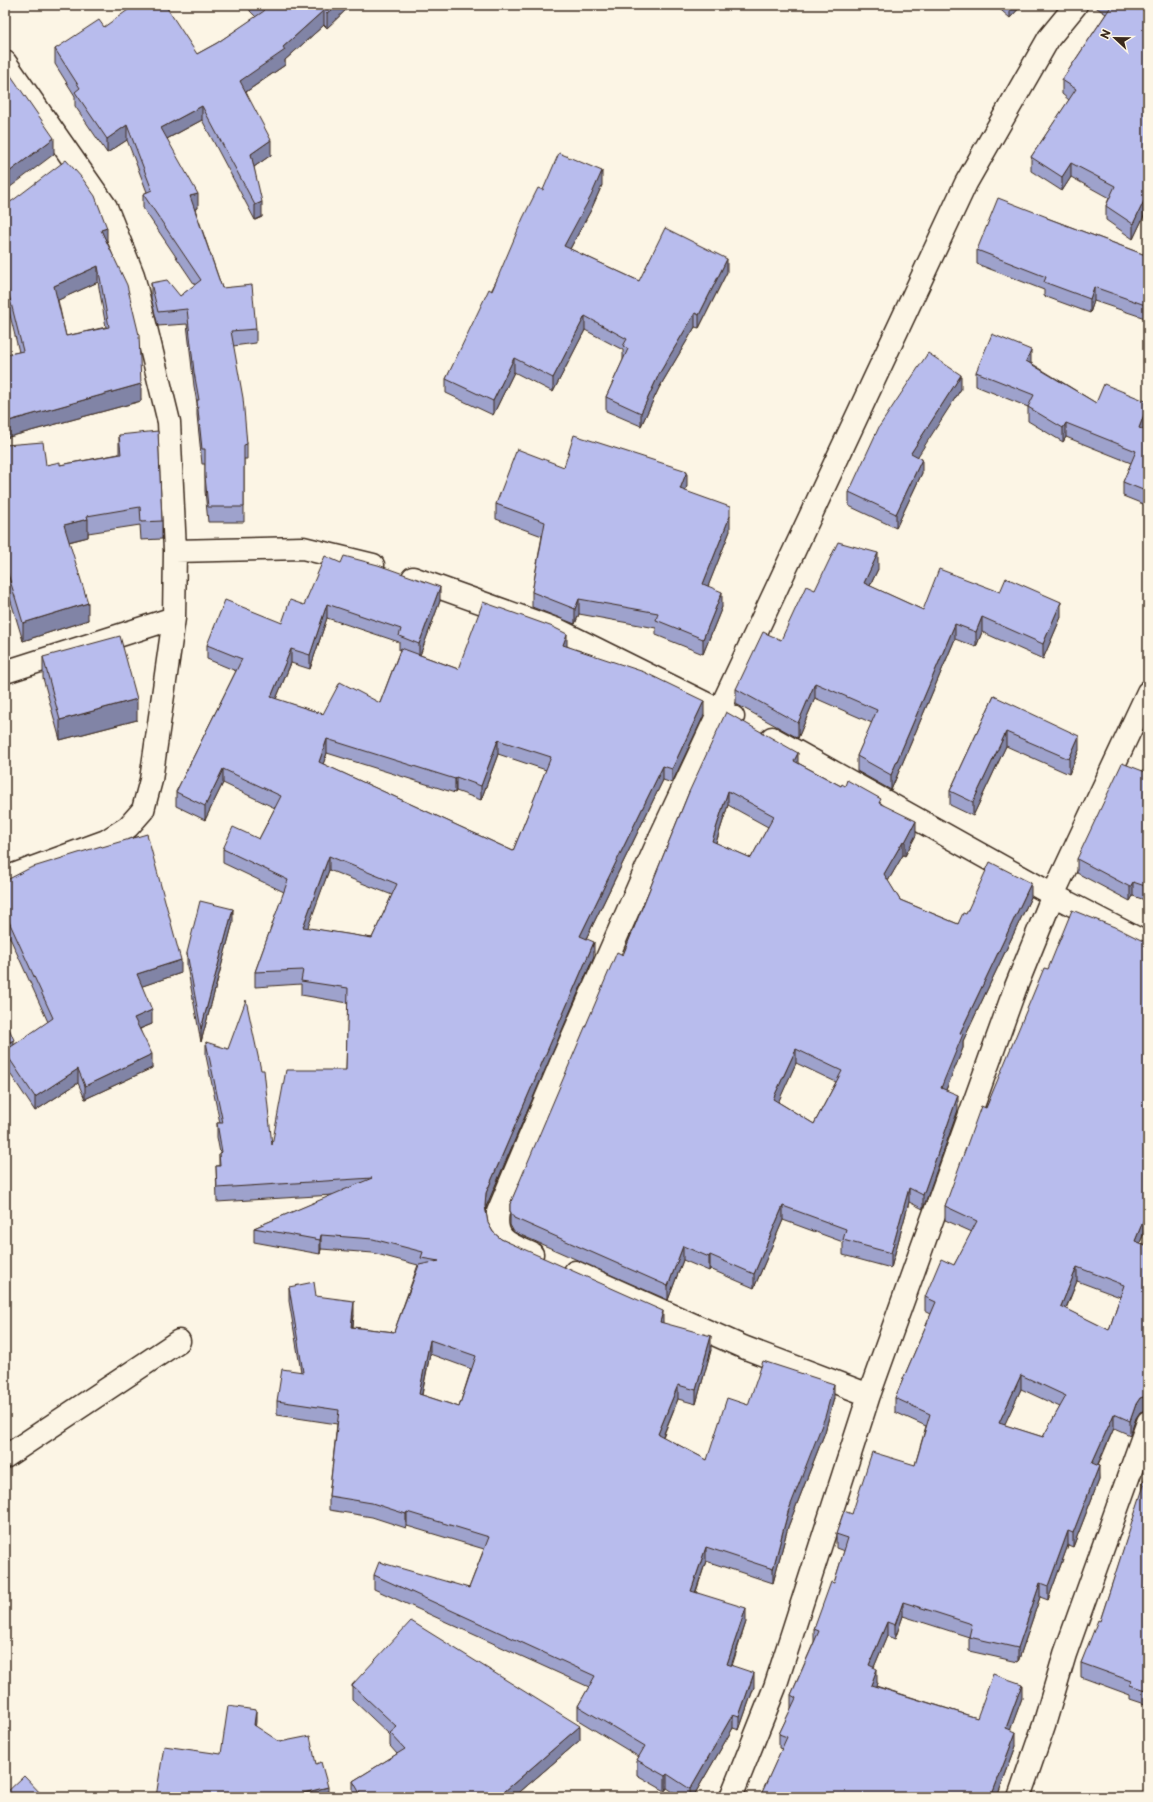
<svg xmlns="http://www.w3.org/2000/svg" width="1153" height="1802" viewBox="0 0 1153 1802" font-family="'Playpen Sans',sans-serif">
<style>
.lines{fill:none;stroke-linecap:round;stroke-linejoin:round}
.minor-casing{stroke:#3b2a1e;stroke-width:25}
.minor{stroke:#fcf5e5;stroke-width:22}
.wall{fill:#9ea2cc;stroke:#3b2a1e;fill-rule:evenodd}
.shaded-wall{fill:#8184a6;stroke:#3b2a1e}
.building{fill:#b8bced;stroke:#3b2a1e;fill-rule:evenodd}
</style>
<rect width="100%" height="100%" fill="#fcf5e5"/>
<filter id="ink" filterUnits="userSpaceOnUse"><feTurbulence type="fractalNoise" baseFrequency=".025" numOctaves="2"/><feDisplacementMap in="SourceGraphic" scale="8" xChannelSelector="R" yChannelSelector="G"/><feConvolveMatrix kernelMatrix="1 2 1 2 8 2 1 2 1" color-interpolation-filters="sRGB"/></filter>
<g filter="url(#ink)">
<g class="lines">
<defs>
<path id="minor" d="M5 62 106 207 133 275 169 422 175 551 174 618 151 780 143 810 128 827 106 841 5 878
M175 551 303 548 373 565
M413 578 558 630 733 717
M5 672 174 618
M772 738 1053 895 1148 944
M532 1254C510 1244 493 1241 498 1212L561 1063 658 842 966 183 1049 38 1076 5
M575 1272 743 1347 869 1395
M5 1457 179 1341
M731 1797 775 1687 869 1395 1015 989 1053 895 1148 692
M1019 1797 1044 1725 1065 1654 1148 1422"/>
</defs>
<use href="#minor" class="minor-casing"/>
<use href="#minor" class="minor"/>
</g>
<path class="wall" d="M250 5H351L327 28 324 25 285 60V65L246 92 271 155 254 167 262 217 255 220 202 120 167 139 198 208 195 209 222 288 256 329V343L233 346 247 444V459H244V522H208L205 491V464H202L197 415V403L194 386 187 324 158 326 151 298V283L180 296 195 285 143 208V194L147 192 127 140 107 153 75 106V96L55 64V49L104 27 197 54 217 43 256 17 250 11Z
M995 5H1022L1010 18Z
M1094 5H1148V218L1144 216 1133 239 1106 220V206L1109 198 1071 177 1062 191 1031 171V157L1069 100 1062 94V80L1106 14 1094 6Z
M602 185 591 210 570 249 639 281 727 272 699 328 695 327 659 388 641 426 606 411V397L623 360V350L585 330 553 392 514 372 493 415 446 393V379L543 190Z
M5 203 107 243 141 401 5 438V355L19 352 5 295ZM98 282 106 327 66 336 58 300Z
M1047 218 1148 256V319L1094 301 1090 313 1044 296V290L977 264V250Z
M1031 363 1096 403 1148 402V418L1143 429 1148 431V506L1123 496V482L1131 463 1066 437 1063 442 1028 421V407L976 386V372Z
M961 389 917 456 922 473 896 528 849 506V492Z
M119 435 162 521V539L141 540 140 525 88 533V537L69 542 88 620 23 641 5 582V445L46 465H60L119 454Z
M564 467 687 486 685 490 730 531 708 586 722 607 703 654 656 635V628L579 614 575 624 532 607V592L542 536 496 519V504Z
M341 563 440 601 420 655 458 669 567 646 704 715 672 783 663 780 586 939 594 956 486 1207V1212L488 1223 493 1232 501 1239 663 1323 711 1350 696 1404 678 1399 663 1437 707 1460 748 1405 834 1398 825 1432 788 1527 773 1583 706 1561 696 1592 746 1622 732 1666 754 1687 739 1730 733 1728 693 1797H681L667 1788 665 1791 637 1775V1760L639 1757 578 1720V1706L589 1687 374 1589V1575L469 1588 484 1549 407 1526 406 1528 372 1517 329 1510V1496L337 1424 277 1415V1401L301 1372 289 1301V1287L316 1296 354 1315 353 1327 394 1332 418 1265 373 1253 321 1249 320 1254 254 1242V1228L333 1195 217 1202 216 1166H219V1153H220L217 1137V1123H220L206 1056V1042L272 1145 346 1070 348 1003 301 995V984L255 987V972L284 892 223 863V849L259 839 275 808 223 783 205 820 176 806V792L236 671 207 659V645L282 623 304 605ZM327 618 399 642V650H400L380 703 323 714 276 699 291 663 310 669ZM327 753 455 793 456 791 481 800 498 754 546 770 513 851 323 764ZM329 870 392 895 372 938 307 928ZM430 1354 471 1369 459 1407 422 1395Z
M878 569 870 586 923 610 1061 617 1043 659 982 632 976 647 955 639 891 790 857 771V756L872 723 815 698 798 738 736 704V689L781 640 815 590Z
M43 657 137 720 60 740 43 678Z
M994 696 1079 750 1069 774 1006 746 973 816 950 805V791Z
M798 763 841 786 881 803 916 835 905 856 903 855 888 881 900 900 958 924 966 914 1031 897 963 1041V1048L946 1090 958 1110 923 1209 909 1202 891 1268 843 1255V1242L783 1220 754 1288 710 1269 709 1271 683 1260 668 1300 514 1232 510 1225V1204L623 955 689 792ZM728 805 768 827 751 858 716 843ZM796 1063 836 1082 814 1124 778 1102Z
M1148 773V901L1133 896 1130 901 1077 873V859Z
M102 847 181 973 142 986 152 1024 140 1029 152 1068 85 1099 78 1083 35 1111 5 1066V1019L14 1045 48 1022 5 927V881Z
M233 922 201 1042 187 966V953Z
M1143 941 1148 942V1223L1140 1243 1148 1246V1410H1146L1140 1412 1136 1418 1130 1435 1114 1428 1098 1466 1099 1480 1073 1547 1068 1545 1048 1600 1040 1597 1018 1662 969 1651V1637L903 1616 895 1639 887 1636 874 1667 877 1683 876 1686 977 1718 1022 1698 1010 1730 1016 1746 997 1797H760L782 1749 779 1748V1734L791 1709V1695L814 1642V1629L834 1583 844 1551 836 1548V1534L852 1514 915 1465 926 1426 895 1412V1398L931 1314 925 1311V1297L954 1265 972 1232 945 1220V1206L986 1108 1048 969ZM1077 1281 1120 1297 1109 1330 1066 1309ZM1021 1389 1060 1407 1043 1437 1004 1425Z
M1148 1466V1705L1130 1699V1695L1081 1677V1663L1100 1621 1143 1490V1484Z
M352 1685 580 1740 514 1797H354L353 1795V1781L397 1754 390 1746V1735L352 1699Z"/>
<path class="shaded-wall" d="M5 5H12L5 12Z
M336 5H351L327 28V13Z
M1010 5H1022L1010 18Z
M324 10V25L285 60V65L240 96V81L283 47Z
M202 106V120L161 142V128Z
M127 125V140L107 153V139Z
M54 138V154L5 191V175Z
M271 140V155L251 169V154Z
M1071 163V177L1062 191V177Z
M602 171V185L591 210 564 260V246Z
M198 194V208L190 211V196Z
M1144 201V216L1133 239V224Z
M262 202V217L255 220V205Z
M107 228V244L101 230Z
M727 259V272L699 328V315Z
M98 266V282L54 302V286Z
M1094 287V301L1090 313V299Z
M695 313V327L659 388 641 426V413L659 374Z
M585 316V330L553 392V378Z
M1031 350V364L1026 361Z
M514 358V372L493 415V401Z
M961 375V389L911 467V453Z
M141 384V401L5 438V422Z
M1148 404V418L1139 442V428Z
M1066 423V437L1063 442V428Z
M922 459V473L896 528V514Z
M687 471V486L680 504V489Z
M730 516V531L703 599V584Z
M88 519V537L64 543V525Z
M878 553V569L864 598V583Z
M440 587V601L419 658V644Z
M722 592V607L703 654V639Z
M579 599V614L575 624V609Z
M1061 602V617L1043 659V644Z
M88 603V620L23 641V623Z
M327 604V618L310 669V655Z
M982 617V632L976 647V632Z
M955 624V639L891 790V775Z
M567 634V648L563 645Z
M291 649V663L271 711V697Z
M815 683V698L798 738V723Z
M137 699V720L60 740V720Z
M704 701V715L672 783V769Z
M1006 732V746L973 816V802Z
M1079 736V750L1069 774V759Z
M327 739V753L319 776V762Z
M498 740V754L481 800V786Z
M798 753V767L794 761Z
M663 766V780L580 951V936Z
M223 769V783L205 820V806Z
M456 777V791L455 793V779Z
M728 791V805L712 855V841Z
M916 821V835L905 856V842Z
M903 841V855L884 888V874Z
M329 856V870L303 941V927Z
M1133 882V896L1130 901V887Z
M1031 883V897L963 1041V1048L941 1102V1088L960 1033Z
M233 909V922L201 1042V1029Z
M594 942V956L486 1207 485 1220V1206L486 1193Z
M181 960V973L137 988V974Z
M152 1010V1024L134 1031V1018Z
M14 1040V1053L5 1052V1044Z
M796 1049V1063L773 1114V1099Z
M152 1054V1068L85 1099V1086Z
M78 1069V1083L35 1111V1097Z
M958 1095V1110L923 1209V1195Z
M909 1188V1202L891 1268V1253Z
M783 1206V1220L754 1288V1274Z
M1148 1209V1223L1135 1255V1241Z
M321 1235V1249L320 1254V1240Z
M683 1246V1260L668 1300V1286Z
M710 1255V1269L709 1271V1257Z
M1077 1267V1281L1061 1320V1306Z
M354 1301V1315L351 1341V1327Z
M663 1311V1325L660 1322Z
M711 1336V1350L696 1404V1390Z
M430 1340V1354L419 1408V1394Z
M1021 1375V1389L999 1437V1423Z
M834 1384V1398L825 1432 788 1527 773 1583V1569L788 1512Z
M678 1385V1399L658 1448V1434Z
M1146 1396V1410L1140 1412 1136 1418 1130 1435V1421L1136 1404 1140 1398Z
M1114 1414V1428L1092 1477V1463Z
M1099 1466V1480L1073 1547V1533Z
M407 1512V1526L406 1528V1514Z
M1068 1531V1545L1048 1600V1586Z
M706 1547V1561L691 1605V1591Z
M1040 1583V1597L1018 1662V1648Z
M903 1602V1616L895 1639V1625Z
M746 1608V1622L727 1678V1664Z
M887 1622V1636L869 1679V1665Z
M877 1669V1683L871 1699V1685Z
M754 1673V1687L739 1730V1716Z
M1022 1684V1698L1006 1742V1728Z
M256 1710V1722L254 1737V1725Z
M733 1714V1728L693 1797H690V1789Z
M580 1726V1740L514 1797H505V1791Z
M1016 1732V1746L997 1797H991Z
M667 1774V1788L665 1791V1776Z
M328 1787V1797H303V1793Z"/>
<path class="building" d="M135 5H165L197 54 217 43 264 11 258 5H336L327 13 324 10 283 47 285 50 240 81 271 140 251 154 262 202 255 205 202 106 161 128 198 194 190 196 222 288 252 285 256 329 231 331 243 398 247 444 244 445V507H208L205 476V449H202L197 400H199L194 372 187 309 158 312 151 283 167 280 180 296 201 280 143 194 152 190 127 125 107 139 75 92 80 88 55 49 99 20 104 27Z
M1112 5H1148V203L1144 201 1133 224 1106 206 1115 186 1071 163 1062 177 1031 157 1076 89 1062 80Z
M5 67 54 138 5 175Z
M559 153 602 171 591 196 564 246 639 281 665 228 727 259 699 315 695 313 659 374 641 413 606 397 628 349 623 346 627 339 585 316 553 378 514 358 493 401 446 379 489 289 492 291 523 218 538 188 543 190Z
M66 160 82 178 95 196 107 228 101 230 127 285 139 335 141 384 5 422V355L23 351 5 279V203H6L12 201ZM98 266 109 327 66 336 54 286Z
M998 198 1047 217V218L1148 256V306L1094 287 1090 299 1044 282 1046 277 977 250Z
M992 334 1031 350 1026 361 1096 403 1104 384 1148 402V404L1139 428 1148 431V492L1123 482 1136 451 1066 423 1063 428 1028 407 1034 395 976 372Z
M928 353 961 375 911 453 922 459 896 514 849 492 879 427Z
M158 431 162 521 141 522 140 507 87 516 88 519 64 525 88 603 23 623 5 564V445L43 442 46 465 60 462V465L121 454 119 435Z
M574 435 687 471 680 489 730 507V516L703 584 722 592 703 639 656 620 658 613 579 599 575 609 532 592 545 522 496 504 517 449 564 467Z
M838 542 878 553 864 583 923 610 939 569 1000 592 1006 578 1061 602 1043 644 982 617 976 632 955 624 891 775 857 756 877 710 815 683 798 723 736 689 763 632 781 640 806 586 815 590Z
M325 556 341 563 344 556 378 565 440 587 419 644 399 636 401 629 327 604 310 655 291 649 271 697 323 714 340 682 380 703 401 648 458 669 483 602 553 627 567 634 563 645 644 672 704 701 672 769 663 766 580 936 594 942 486 1193 485 1206 488 1223 493 1232 501 1239 663 1311 660 1322 711 1336 696 1390 678 1385 658 1434 707 1460 727 1398 748 1405 763 1361 834 1384 825 1417 788 1512 773 1569 706 1547 691 1591 746 1608 727 1664 754 1673 739 1716 733 1714 690 1789 667 1774 665 1776 637 1760 645 1746 578 1706 595 1676 374 1575 379 1562 469 1588 489 1537 407 1512 406 1514 372 1503 329 1496 339 1410 277 1401 282 1369 303 1372 289 1287 314 1282 316 1296 354 1301 351 1327 394 1332 419 1265 439 1261 421 1258 423 1252 373 1239 321 1235 320 1240 254 1228 372 1178 217 1188 216 1166H220L219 1153 222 1152 217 1123H223L206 1042 228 1049 246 1000 261 1070H264L272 1145 286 1070H346L348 988 301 981 303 970 255 972 288 880 223 849 233 827 259 839 281 796 223 769 205 806 176 792 242 659 207 645 225 600 282 623 290 600 304 605ZM327 739 455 779 456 777 481 786 498 740 551 757 513 851 319 762ZM329 856 397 884 372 938 303 927ZM430 1340 476 1356 459 1407 419 1394Z
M120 636 137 699 60 720 43 657Z
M994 696 1079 736 1069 759 1006 732 973 802 950 791Z
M726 712 798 753 794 761 841 786 842 784 845 786 847 780 881 799 879 803 916 821 905 842 903 841 884 874 900 900 958 924 963 913 966 914 990 862 1031 883 960 1033 963 1034 941 1088 958 1095 923 1195 909 1188 891 1253 843 1240 846 1229 783 1206 754 1274 710 1255 709 1257 683 1246 668 1286 514 1218 510 1211V1204L617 952 623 955 689 792ZM728 791 774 816 751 858 712 841ZM796 1049 842 1071 814 1124 773 1099Z
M1122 763 1148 773V887L1133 882 1130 887 1077 859Z
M147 834 181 960 137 974 152 1010 134 1018 152 1054 85 1086 78 1069 35 1097 5 1052V1051L53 1018 5 913V881L30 868 101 846 102 847Z
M200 901 233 909 201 1029 187 953Z
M1072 910 1117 928 1143 941 1148 942V1209L1135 1241 1148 1246V1396H1146L1140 1398 1136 1404 1130 1421 1114 1414 1092 1463 1099 1466 1073 1533 1068 1531 1048 1586 1040 1583 1018 1648 969 1637 972 1624 903 1602 895 1625 887 1622 869 1665 877 1669 871 1685 977 1718 993 1674 1022 1684 1006 1728 1016 1732 991 1797H760L787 1737 779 1734 796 1698 791 1695 819 1631 814 1629 831 1582 834 1583 848 1538 836 1534 844 1511 852 1514 872 1452 915 1465 930 1414 895 1398 936 1302 925 1297 941 1259 954 1265 977 1221 945 1206 981 1106 986 1108 1044 968 1048 969ZM1077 1267 1124 1285 1109 1330 1061 1306ZM1021 1375 1066 1396 1043 1437 999 1423Z
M5 1019 14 1040 5 1044Z
M1148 1466V1691L1130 1685 1131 1681 1081 1663 1098 1620 1100 1621 1144 1485 1143 1484Z
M411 1621 580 1726 505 1791 510 1797H362L353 1781 405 1749 390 1733 397 1727 352 1685Z
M228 1706 256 1710 254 1725 280 1742 310 1736 316 1764 321 1762 328 1787 303 1793 304 1797H156L164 1746 221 1754Z
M24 1776 44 1797H8L5 1794Z
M1148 1785V1797H1146Z"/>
</g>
<rect width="1153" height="1802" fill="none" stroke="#fcf5e5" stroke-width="20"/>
<rect x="10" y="10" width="1133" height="1782" fill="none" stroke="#3b2a1e" stroke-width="1.5" filter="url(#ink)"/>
<g transform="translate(1115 38) rotate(292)" stroke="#fcf5e5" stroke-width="3" paint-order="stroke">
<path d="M0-3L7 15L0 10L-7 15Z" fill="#3b2a1e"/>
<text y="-6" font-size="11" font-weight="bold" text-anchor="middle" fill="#3b2a1e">N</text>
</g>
</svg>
